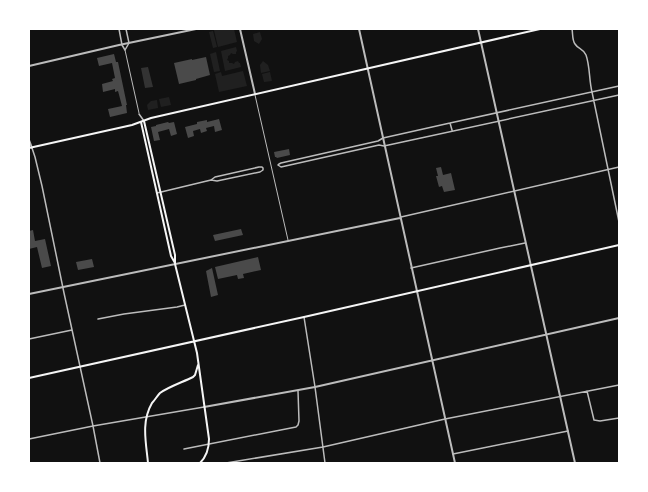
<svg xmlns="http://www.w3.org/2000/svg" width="648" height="492" viewBox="0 0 648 492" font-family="Helvetica,sans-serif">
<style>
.green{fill:#202020}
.water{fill:#333}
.building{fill:#4a4a4a}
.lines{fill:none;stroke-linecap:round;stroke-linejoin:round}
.service{stroke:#bcbcbc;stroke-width:1}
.pedestrian{stroke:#bcbcbc;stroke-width:1}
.minor{stroke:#bcbcbc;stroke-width:1.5}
.tertiary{stroke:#bcbcbc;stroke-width:2}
.secondary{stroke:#f5f5f5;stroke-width:2}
</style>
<rect width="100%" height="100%" fill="#111"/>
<path class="green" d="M221 29H234L237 42 218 47 214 30Z
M213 31 217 47 213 48 209 32Z
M260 32 262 39 259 44 254 41 253 34Z
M236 47 237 51 236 52V54H233L231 53 230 55 228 56V58L227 60 229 61V63H232L234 64 235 62 238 61 239 63H240L241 67 225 71 221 51Z
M216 52 220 71 214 72 210 54Z
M263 61 268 65 270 71 261 73 260 65Z
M243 71 247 86 219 92 215 74 221 72 222 76Z
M270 72 272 81 264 82 262 74Z
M169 97 171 105 161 107 159 99Z
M157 100 158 108 148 110 147 105 151 101Z"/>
<path class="water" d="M148 67 153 87 145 88 141 68Z"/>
<path class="building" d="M114 54 116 62H118L127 105H126L127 113 110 117 108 109 122 106 118 91 115 92V89L103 92 102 84 113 81 112 79 115 78 112 63 99 66 97 58Z
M206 57 210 75 196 79V80L179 84 174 63 192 59V60Z
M219 119 222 130 215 132 214 126 206 128 207 131 201 133 200 129 193 131 194 136 188 138 185 127 197 124V122L207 120V122Z
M168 122 169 123 174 122 177 134 171 136 169 129 158 132 160 140 154 141 151 127 156 126V125Z
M289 149 290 155 277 158 276 157H275L274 152Z
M441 167 443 175 451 173 455 190 444 192 442 186 439 187 436 176H438L436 168Z
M241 229 243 235 215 241 213 235Z
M33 230 35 241 45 239 51 266 42 268 37 247 29 249V231Z
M258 257 261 270 243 274 244 278 238 279 237 275 218 279 215 267Z
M92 259 94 267 78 270 76 262Z
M212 268 218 295 211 297 206 271Z"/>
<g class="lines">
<path class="service" d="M125 50 139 113"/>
<path class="pedestrian" d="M255 95 288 240"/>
<path class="minor" d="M119 29 122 45 125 50
M572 29C573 34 572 40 575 44 578 49 583 48 586 55 590 66 589 80 592 92L619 222
M125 50 129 43 126 29
M139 114 144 121
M450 123 452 130
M32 148 35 157 42 186 64 293 93 426 100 463
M278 165 279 164 281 163 378 141 383 138 450 123 619 86
M278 165 281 167 379 145 384 146 619 95
M211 180 217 181 260 172 263 170V168
M157 193 211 180 215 177 259 167H262L263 168
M401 217 619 167
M411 268 500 248 525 243
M304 317 315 387 325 463
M98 319 124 314 177 307 185 305
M29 339 72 330
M587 391 594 420 600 421 619 418
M29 439 93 426 204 407
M184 449 296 427 298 425 299 421 298 391
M453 454 568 431
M226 463 323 447 445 419 619 385"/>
<path class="tertiary" d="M240 29 255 94
M359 29 455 463
M478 29 575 463
M29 66 119 45 196 29
M29 140 32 148
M29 294 400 218
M204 407 315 387 619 318"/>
<path class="secondary" d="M144 121 175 255V264L197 353 209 439C209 448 207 456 200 463
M141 122 171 256 175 263
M29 148 132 125 151 118 540 29
M29 378 304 317 619 245
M148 463C146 442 141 422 152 403 155 400 157 396 160 393 168 387 183 382 193 377L195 375 198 365"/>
</g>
<rect width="648" height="492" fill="none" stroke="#ffffff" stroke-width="60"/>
</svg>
